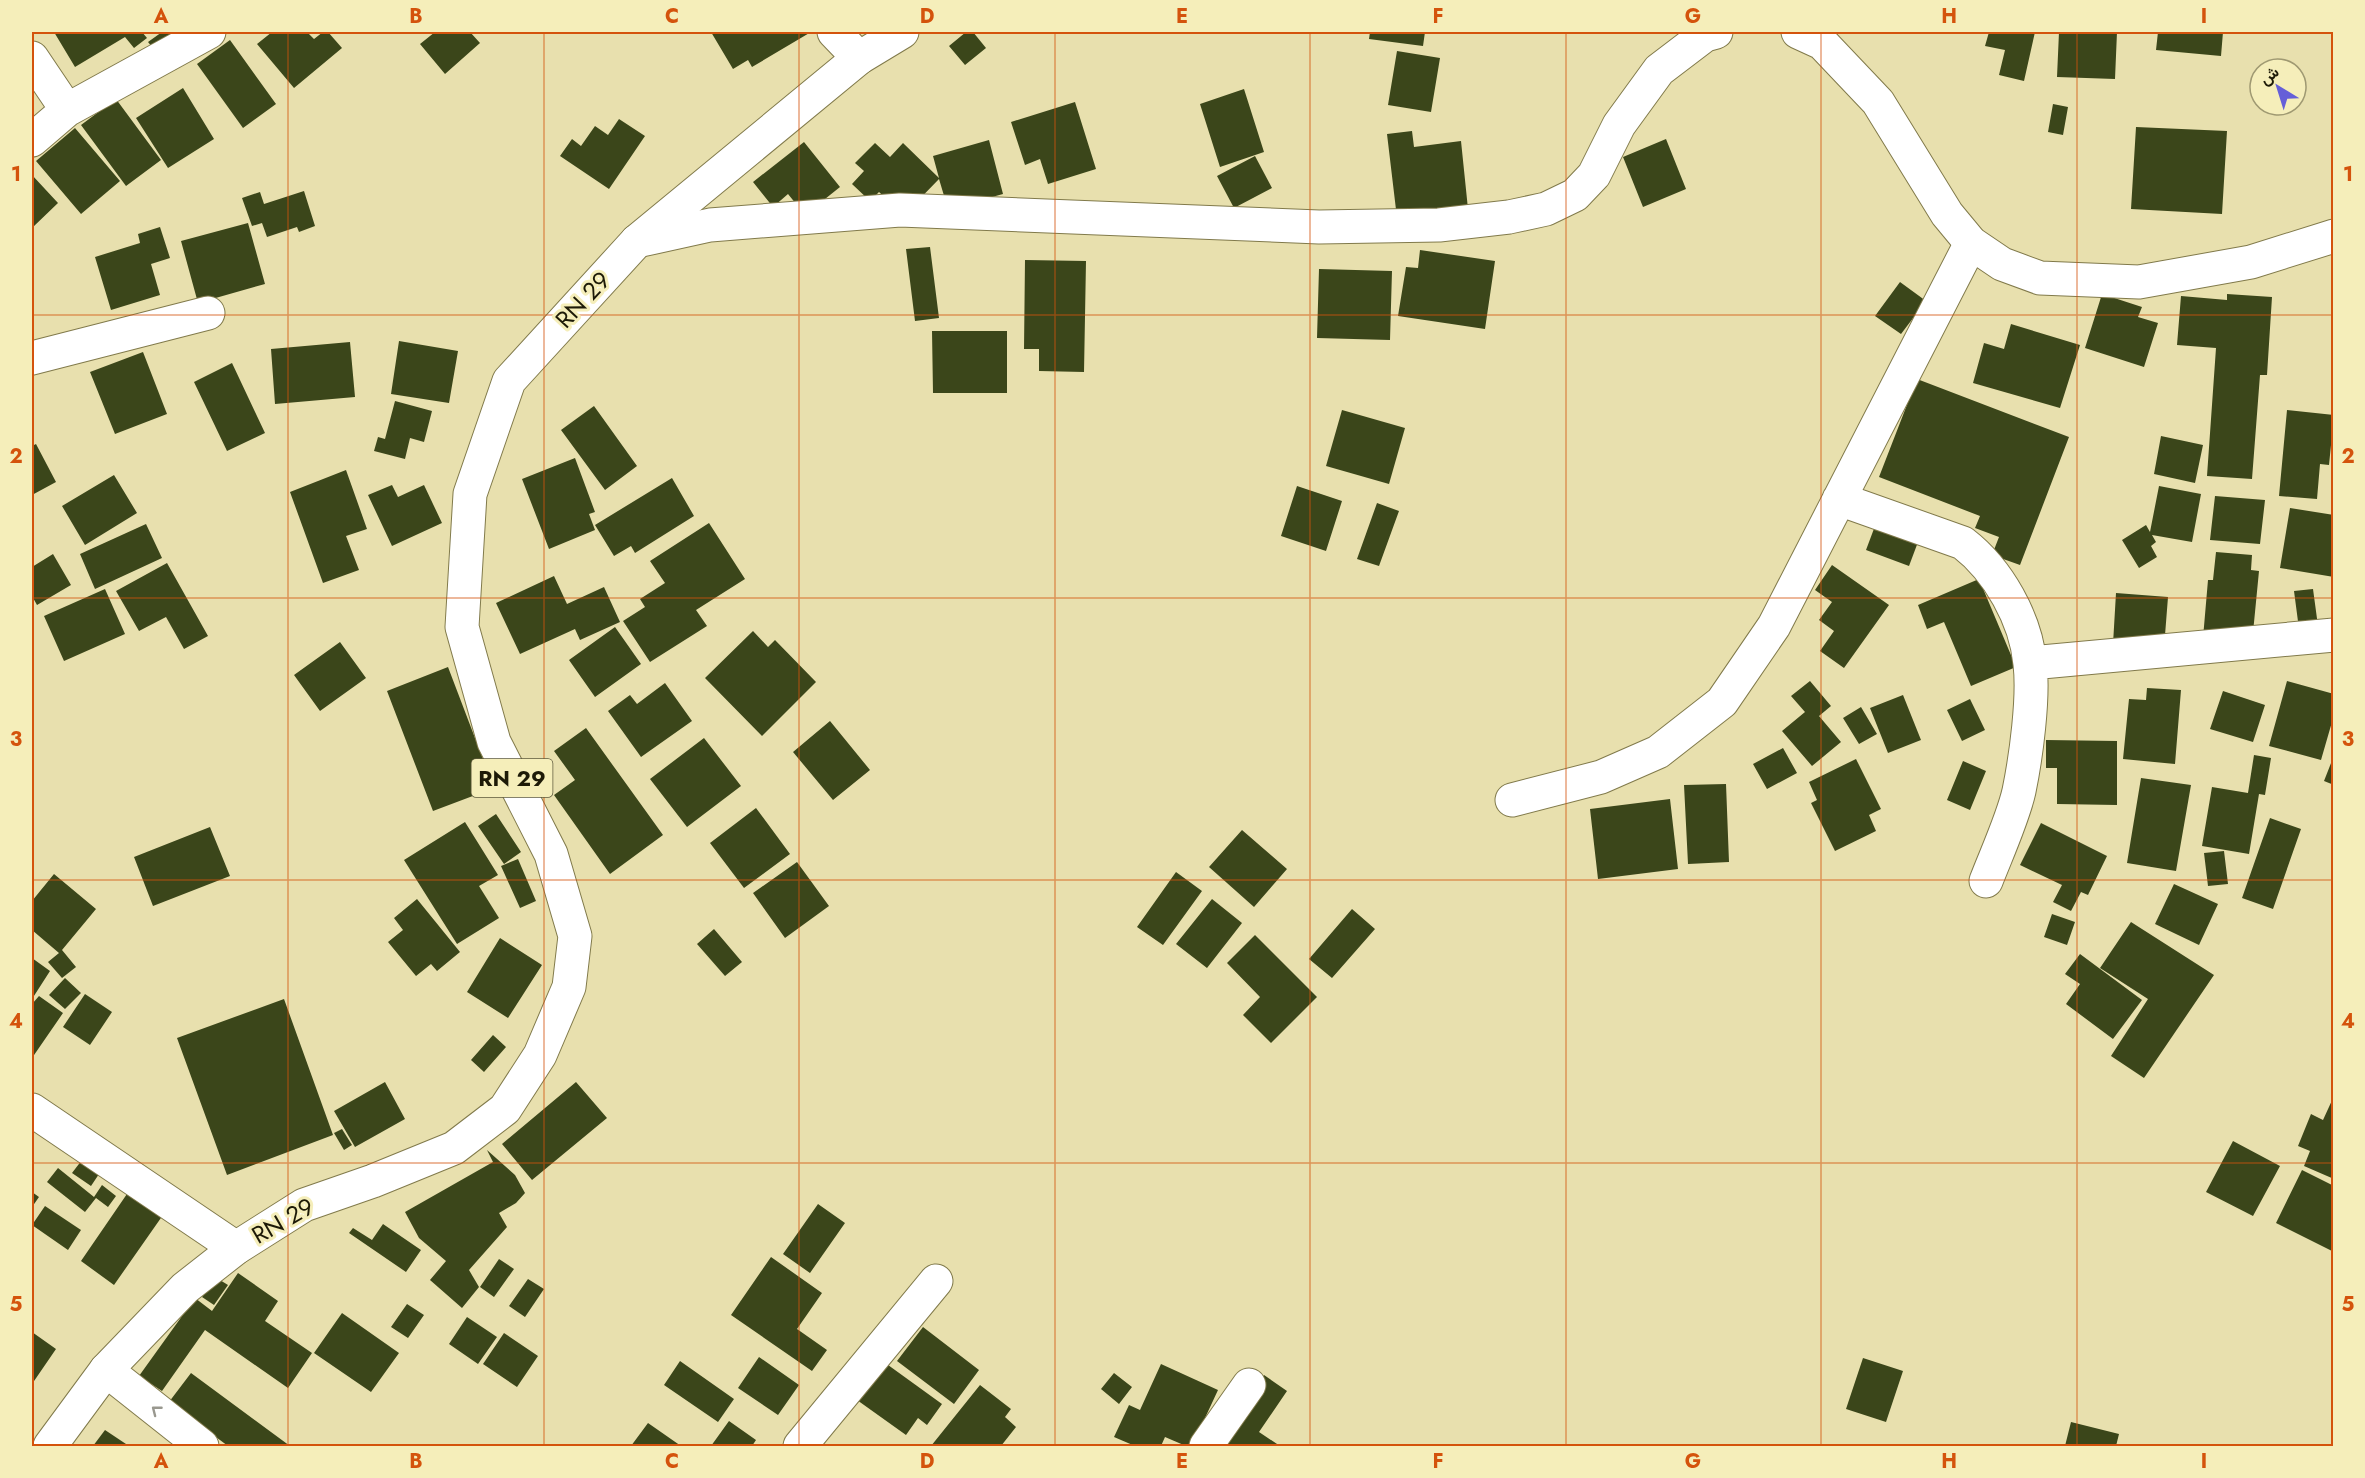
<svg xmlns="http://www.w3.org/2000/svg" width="2365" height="1478" viewBox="0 0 2365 1478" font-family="Jost,Vazirmatn,sans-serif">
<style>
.building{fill:#3b461a}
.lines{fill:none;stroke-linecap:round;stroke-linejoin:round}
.street-casing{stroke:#817a4b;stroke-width:35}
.secondary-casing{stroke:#817a4b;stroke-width:35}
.primary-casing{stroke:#817a4b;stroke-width:35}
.street{stroke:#fff;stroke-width:33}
.secondary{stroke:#fff;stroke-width:33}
.primary{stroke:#fff;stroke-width:33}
.oneway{stroke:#99988f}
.grid{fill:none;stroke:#d4530c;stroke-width:1.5;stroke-opacity:0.55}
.labels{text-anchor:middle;stroke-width:6;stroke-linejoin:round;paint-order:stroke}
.shield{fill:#f5eeba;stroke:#5e5a3d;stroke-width:1.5}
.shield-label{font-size:22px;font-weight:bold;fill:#1d1a07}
.street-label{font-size:24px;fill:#1d1a07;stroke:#f5eeba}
.neatline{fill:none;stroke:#d4530c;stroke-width:2}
.grid-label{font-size:20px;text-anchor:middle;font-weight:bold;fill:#d4530c}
</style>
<rect width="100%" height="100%" fill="#e8e0ae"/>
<path class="building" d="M54 32H142L147 38 134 48 125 37 75 67Z
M162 32H180L156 52 148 42Z
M272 32H307L314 39 323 32H328L342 48 294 88 257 44Z
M435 32H470L480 43 445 74 420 44Z
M711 32H811L752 67 748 60 733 69Z
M966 32H973L986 48 965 65 949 46Z
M1370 32H1425L1423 46 1369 39Z
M1989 32H2035L2024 81 1999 75 2005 50 1985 46Z
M2059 32H2117L2115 79 2057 77Z
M2158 32H2223L2221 56 2156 50Z
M230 40 276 104 243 128 197 64Z
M1397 51 1440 58 1431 112 1388 105Z
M183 88 214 139 168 168 136 118Z
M1244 89 1264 152 1220 167 1200 104Z
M116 99 161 160 126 186 81 125Z
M1075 102 1096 169 1048 184 1040 159 1025 165 1011 122Z
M2053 104 2068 107 2063 135 2048 132Z
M619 119 645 136 609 189 560 156 572 139 581 146 595 126 608 135Z
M2136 127 2227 131 2222 214 2131 209Z
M75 128 120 181 81 214 36 161Z
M1412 131 1414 147 1461 141 1468 209 1397 218 1387 134Z
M1666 139 1686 189 1643 207 1623 157Z
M989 140 1003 194 948 209 939 179 904 215 879 192 870 201 852 184 864 171 855 163 875 143 890 157 903 143 939 178 933 156Z
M804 142 840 187 805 215 788 194 773 207 753 182Z
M1255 156 1272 188 1234 208 1217 176Z
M32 175 58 203 32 228Z
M304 191 315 226 299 232 297 227 267 237 262 223 252 226 242 198 260 192 264 204Z
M248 223 265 284 198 303 181 241Z
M160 227 170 258 151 264 160 295 111 310 95 257 140 243 138 234Z
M930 247 939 318 915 321 906 249Z
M1420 250 1495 261 1485 329 1398 316 1406 267 1418 268Z
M1025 260 1086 261 1084 372 1039 371V349H1024Z
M1319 269 1392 271 1390 340 1317 338Z
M1900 282 1926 301 1901 334 1875 316Z
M2102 294 2142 307 2138 317 2158 323 2144 367 2085 348Z
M2227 294 2272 297 2267 375H2260L2252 479 2207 476 2216 348 2177 345 2181 296 2227 300Z
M2011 324 2080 345 2060 408 1973 383 1984 343 2004 349Z
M932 331H1007V393H933Z
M399 341 458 351 449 403 391 394Z
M350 342 355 397 275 404 271 349Z
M143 352 167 414 115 434 90 372Z
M232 363 265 433 227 451 194 382Z
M1917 379 2069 437 2020 565 1992 555 1999 537 1975 528 1980 516 1879 477Z
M395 401 432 411 424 442 410 438 405 459 374 451 378 437 385 439Z
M594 406 637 466 605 490 561 430Z
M1342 410 1405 428 1389 484 1326 466Z
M2287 410 2334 415 2329 465 2320 464 2317 499 2279 496Z
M2161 436 2203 445 2195 483 2154 474Z
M36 444 56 482 32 495V446Z
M575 458 595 512 589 514 595 530 549 549 522 479Z
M346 470 367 529 346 536 359 570 323 583 290 492Z
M114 475 137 513 85 545 62 506Z
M672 478 694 516 635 553 631 546 614 556 595 525Z
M392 485 398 497 424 485 442 523 392 546 368 495Z
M1297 486 1342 501 1326 551 1281 536Z
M2159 486 2201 494 2192 542 2152 535 2156 542 2151 546 2157 557 2139 568 2122 540 2146 525 2150 532Z
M2215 496 2265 500 2260 544 2210 540Z
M1377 503 1399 511 1379 566 1357 559Z
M2290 508 2334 515V577L2280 568Z
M709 523 745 579 696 610 707 626 650 662 623 621 645 607 640 599 665 583 650 561Z
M146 524 162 558 95 589 80 554Z
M1875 526 1918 542 1909 566 1866 550Z
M2216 552 2252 555 2251 570 2259 571 2252 643 2203 638 2208 580H2213Z
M53 554 71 585 37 605 32 596V567Z
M167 563 208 636 184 649 166 617 139 631 116 591Z
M1832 565 1889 605 1844 668 1820 651 1834 631 1819 620 1832 602 1815 590Z
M554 576 567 604 604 587 620 622 580 640 575 629 520 654 496 603Z
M1979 579 2016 667 1971 686 1944 622 1927 629 1918 605Z
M105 589 125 634 64 661 44 616Z
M2313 589 2318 626 2299 629 2294 591Z
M2116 593 2168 597 2164 648 2113 644Z
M615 627 641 664 595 697 569 660Z
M753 631 768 647 775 640 816 682 762 736 705 678Z
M340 642 366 678 320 711 294 675Z
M448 667 494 788 433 811 387 691Z
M1810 681 1831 706 1819 716 1841 742 1812 766 1782 731 1805 712 1791 696Z
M2287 681 2334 694V715L2321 760 2269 746Z
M665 683 692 721 641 757 608 711 630 695 637 704Z
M2147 688 2181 690 2175 764 2123 759 2129 699 2146 700Z
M2223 691 2265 705 2253 742 2210 729Z
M1903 695 1921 740 1888 753 1870 708Z
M1970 699 1985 730 1962 741 1947 710Z
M1861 707 1877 734 1859 744 1843 718Z
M830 721 870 770 833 800 793 752Z
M586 728 663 835 610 874 554 795 575 780 554 751Z
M704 738 741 786 687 827 650 779Z
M2046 740 2117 741V805L2057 804V768H2046Z
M1783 748 1797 773 1767 789 1753 764Z
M2254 755 2271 758 2265 795 2259 794 2249 854 2202 846 2212 787 2248 793Z
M2333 758H2334V785L2324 781Z
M1856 759 1881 809 1869 815 1876 831 1835 851 1811 803 1817 800 1809 782Z
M1963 761 1986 771 1970 810 1947 800Z
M2141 778 2191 785 2176 871 2127 863Z
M1726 784 1729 862 1688 864 1684 785Z
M1670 799 1678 869 1598 879 1590 809Z
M756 808 790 854 744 888 710 843Z
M496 814 521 852 504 864 478 826Z
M2270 818 2301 829 2273 909 2242 898Z
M465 822 498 875 479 886 499 918 457 944 404 860Z
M2041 823 2107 856 2088 895 2081 892 2071 911 2053 902 2062 885 2020 865Z
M210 827 230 876 153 906 134 857Z
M1242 830 1287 869 1254 907 1209 867Z
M2224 851 2228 884 2208 886 2204 853Z
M518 859 536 901 520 908 501 866Z
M797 862 829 906 785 938 753 893Z
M1176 872 1202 891 1163 945 1137 927Z
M54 874 96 909 62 950 76 967 62 978 48 962 59 953 32 930V901Z
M2174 884 2218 904 2199 945 2155 924Z
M417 899 460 952 437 971 431 964 416 976 388 942 403 930 394 918Z
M1212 899 1242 923 1207 968 1176 944Z
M1352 909 1375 929 1332 978 1309 959Z
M2052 914 2075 922 2067 945 2044 937Z
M2131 922 2214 975 2144 1078 2111 1056 2148 999 2100 968Z
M714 929 742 962 725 976 697 944Z
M1255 935 1317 997 1271 1043 1243 1015 1260 997 1227 963Z
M500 938 542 965 508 1018 467 992Z
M2080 954 2142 1000 2113 1039 2066 1004 2080 984 2065 974Z
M32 958 50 971 32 999Z
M65 978 81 993 65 1009 49 995Z
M85 994 112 1012 90 1045 63 1027Z
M39 996 63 1013 32 1058V1004Z
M284 999 333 1135 227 1175 177 1038Z
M493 1035 506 1047 484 1072 471 1060Z
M385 1082 405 1119 355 1147 334 1111Z
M576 1082 607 1118 532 1180 502 1144Z
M2334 1096V1179L2304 1166 2310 1151 2298 1146 2311 1114 2323 1120Z
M342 1129 352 1145 344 1150 334 1133Z
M2233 1141 2280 1166 2253 1216 2206 1192Z
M487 1150 515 1175 525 1193 516 1203 499 1213 507 1227 469 1270 479 1287 462 1308 430 1280 446 1261 419 1238 405 1212 493 1162Z
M85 1156 103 1168 91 1186 72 1173Z
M58 1168 94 1197 102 1185 116 1196 108 1207 96 1198 85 1212 47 1182Z
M2302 1170 2334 1186V1252L2276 1223Z
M129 1191 163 1215 114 1285 81 1261Z
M32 1192 39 1197 32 1207Z
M818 1204 845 1223 810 1273 783 1254Z
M45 1206 81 1230 68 1250 32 1225Z
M383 1224 421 1250 406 1272 349 1233 353 1228 372 1240Z
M771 1257 822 1293 797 1329 827 1350 812 1371 731 1315Z
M499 1259 514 1269 494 1297 480 1287Z
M238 1273 278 1301 265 1321 312 1353 288 1388 205 1330 162 1391 139 1376 195 1298 212 1311Z
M215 1277 228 1285 214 1305 202 1297Z
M528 1279 544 1289 525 1317 509 1306Z
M407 1304 424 1315 408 1338 391 1327Z
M342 1313 399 1353 371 1392 314 1353Z
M467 1317 497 1337 478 1364 449 1344Z
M923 1327 979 1370 954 1404 897 1361Z
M32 1332 56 1349 32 1384Z
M504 1333 538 1356 517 1387 483 1364Z
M759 1357 799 1385 778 1415 738 1388Z
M877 1357 942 1404 927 1425 918 1418 906 1435 850 1395Z
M1863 1358 1903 1371 1886 1422 1846 1409Z
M680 1361 734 1399 718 1422 664 1385Z
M1161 1364 1218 1390 1192 1446H1186L1165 1437 1161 1446H1135L1114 1437 1129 1405 1140 1410Z
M191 1373 290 1446H228L169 1402Z
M1114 1373 1132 1387 1119 1404 1101 1389Z
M1264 1375 1287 1391 1259 1432 1280 1446H1213Z
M980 1385 1011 1409 1005 1417 1016 1427 1001 1446H931Z
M729 1421 756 1440 752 1446H711Z
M2071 1422 2119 1434 2116 1446H2065Z
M648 1423 681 1446H631Z
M105 1430 129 1446H93Z"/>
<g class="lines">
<defs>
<path id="street" d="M834 32 859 58
M32 58 67 110
M32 140 67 110 209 32
M32 358 208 313
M1839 499 1963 543C1998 570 2026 619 2030 664 2034 698 2026 757 2019 791 2013 818 1996 855 1986 881
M2031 663 2334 635
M1512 800 1601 777 1658 752 1722 702 1774 626 1971 243
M32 1110 236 1248
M800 1446 936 1281
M1206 1446 1249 1385"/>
<path id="secondary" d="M1798 32 1822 43 1878 102 1947 214 1971 243 2002 264 2040 278 2139 282 2251 262 2334 236
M637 241 710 225 900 210 1319 227 1439 225 1509 217 1546 209 1575 195 1594 175 1619 125 1659 70 1705 35 1716 32
M106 1370 202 1446"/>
<path id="primary" d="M50 1446 106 1370 185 1288 236 1248 304 1205 373 1181 454 1148 505 1109 540 1055 569 987 575 936 551 854 494 742 462 627 470 494 509 381 637 241 859 58 902 32"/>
</defs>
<use href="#street" class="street-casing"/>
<use href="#secondary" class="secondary-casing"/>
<use href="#primary" class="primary-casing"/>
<use href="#street" class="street"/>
<use href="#secondary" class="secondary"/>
<use href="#primary" class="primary"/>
</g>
<defs><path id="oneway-chevron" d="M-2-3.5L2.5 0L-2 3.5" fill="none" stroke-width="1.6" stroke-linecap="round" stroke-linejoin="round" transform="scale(1.5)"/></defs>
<use class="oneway" href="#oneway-chevron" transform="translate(156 1410) rotate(-142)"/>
<path class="grid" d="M288 32V1446M544 32V1446M799 32V1446M1055 32V1446M1310 32V1446M1566 32V1446M1821 32V1446M2077 32V1446M32 315H2334M32 598H2334M32 880H2334M32 1163H2334"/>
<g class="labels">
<rect class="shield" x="471.5" y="759" width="81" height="38" rx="4.5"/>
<g class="shield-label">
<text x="512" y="786">RN 29</text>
</g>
<g class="street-label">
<text transform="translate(583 300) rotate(-47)" y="8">RN 29</text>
<text transform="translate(283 1221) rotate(-30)" y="8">RN 29</text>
</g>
</g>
<rect width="2365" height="1478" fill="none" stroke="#f5eeba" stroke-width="66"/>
<g transform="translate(2278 87) rotate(322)"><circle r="28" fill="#f5eeba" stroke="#9f9972" stroke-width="1.5"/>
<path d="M0-4.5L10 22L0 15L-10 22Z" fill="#655fd8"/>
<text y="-9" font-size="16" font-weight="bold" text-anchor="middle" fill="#1d1a07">ش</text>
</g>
<rect x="33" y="33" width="2299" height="1412" class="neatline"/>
<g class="grid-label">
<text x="161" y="23">A</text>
<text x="416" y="23">B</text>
<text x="672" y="23">C</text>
<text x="927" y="23">D</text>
<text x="1182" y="23">E</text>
<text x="1438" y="23">F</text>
<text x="1693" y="23">G</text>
<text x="1949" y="23">H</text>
<text x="2204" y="23">I</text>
<text x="16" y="181">1</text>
<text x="2348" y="181">1</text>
<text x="16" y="463">2</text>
<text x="2348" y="463">2</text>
<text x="16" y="746">3</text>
<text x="2348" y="746">3</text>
<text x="16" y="1028">4</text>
<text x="2348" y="1028">4</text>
<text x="16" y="1311">5</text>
<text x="2348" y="1311">5</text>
<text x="161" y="1468">A</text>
<text x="416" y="1468">B</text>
<text x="672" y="1468">C</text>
<text x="927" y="1468">D</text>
<text x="1182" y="1468">E</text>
<text x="1438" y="1468">F</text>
<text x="1693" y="1468">G</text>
<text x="1949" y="1468">H</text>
<text x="2204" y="1468">I</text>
</g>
</svg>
